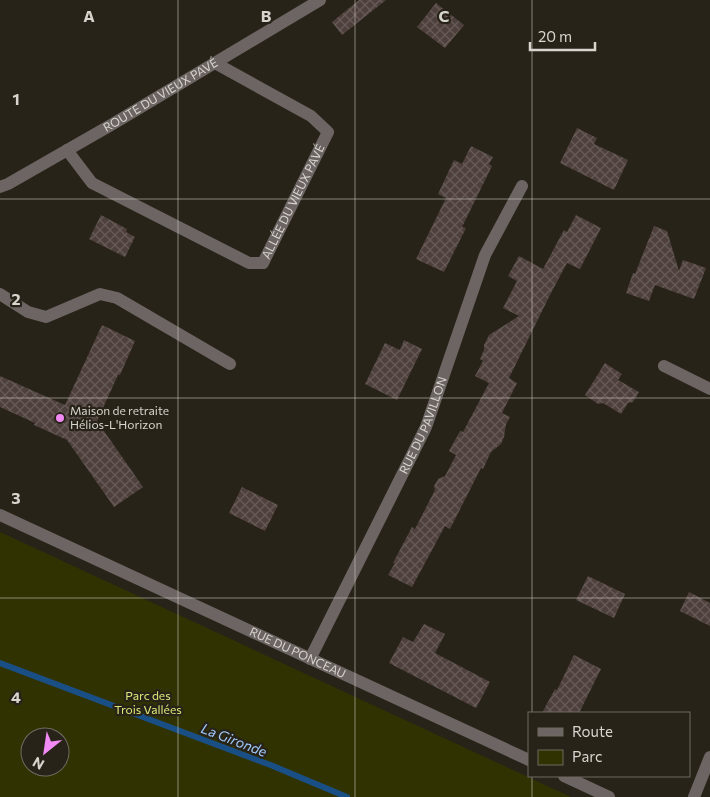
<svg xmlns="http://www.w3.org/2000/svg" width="710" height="797" viewBox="0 0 710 797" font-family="Commissioner,sans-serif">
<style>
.green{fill:#303301;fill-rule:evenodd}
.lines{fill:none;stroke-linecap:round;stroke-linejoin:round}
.stream{stroke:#1a4f86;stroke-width:6}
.building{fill:url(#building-cross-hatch)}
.minor{stroke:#6c6563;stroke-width:12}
.grid{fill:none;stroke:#d8d5ce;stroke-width:1;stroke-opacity:0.55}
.poi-dot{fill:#f18af4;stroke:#282318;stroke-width:2}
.labels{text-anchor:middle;stroke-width:4.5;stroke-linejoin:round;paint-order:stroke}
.street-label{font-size:12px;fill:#d8d5ce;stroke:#282318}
.poi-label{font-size:12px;fill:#d8d5ce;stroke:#282318;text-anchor:start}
.park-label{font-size:12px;fill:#dde979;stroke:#282318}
.water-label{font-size:14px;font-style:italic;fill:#a0cafb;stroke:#282318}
.grid-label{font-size:16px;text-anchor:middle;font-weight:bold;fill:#d8d5ce;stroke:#282318;stroke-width:4.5;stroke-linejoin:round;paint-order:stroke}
</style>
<defs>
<pattern id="building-cross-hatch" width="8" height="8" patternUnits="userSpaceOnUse" patternTransform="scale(1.25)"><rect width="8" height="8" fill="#4e403d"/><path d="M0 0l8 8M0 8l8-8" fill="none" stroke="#675b58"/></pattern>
</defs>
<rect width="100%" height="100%" fill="#282318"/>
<path class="green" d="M0 532 571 797H0ZM30 737H60V767H30Z"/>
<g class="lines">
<path class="stream" d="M0 663 273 766 347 797"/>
</g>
<path class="building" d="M359 0H386L342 35 332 22Z
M436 3 464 25 445 48 417 27Z
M577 128 597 138 594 144 628 160 614 190 560 163Z
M471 146 493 157 489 164 492 166 462 227 466 228 444 272 416 259 446 198 438 194 454 160 462 164Z
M101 215 127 229 126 232 135 237 125 257 89 239Z
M576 215 601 228 580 269 567 263 551 293 509 378 517 383 502 413 510 417 506 424 504 437 501 444 491 452 483 469 481 468 450 529 445 526 412 587 388 575 395 563H393L412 527 415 529 435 490 434 486 438 479 445 476 456 455 449 451 460 431 463 432 489 383 475 376 483 361 480 359 484 350V345L489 335 519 316 503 308 517 281 508 276 519 256 543 269 564 230 567 232Z
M654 226 667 231 679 271 683 260 706 268 694 299 655 285 649 301 626 293 633 273 635 274Z
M102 325 135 341 120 375H118L97 421 143 487 114 507 67 440 34 425 35 423 0 407V376L65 405Z
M404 340 422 349 397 400 365 384 385 343 400 350Z
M605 363 622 374 618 380 639 392 633 402 628 403 621 414 603 403 598 404 585 395Z
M242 487 278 505 265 531 229 513Z
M588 576 625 594 614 618 576 600Z
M689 592 710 603V626L680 611Z
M424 624 445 634 435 653 490 682 476 708 389 663 403 637 413 642Z
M574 655 601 669 579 713H542L555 689 557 690Z"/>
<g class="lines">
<g class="minor">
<path id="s1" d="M67 150 92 183 249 263H263L328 132 311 116 215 63"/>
<path id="s2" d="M0 187 8 184 111 125 320 0"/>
<path d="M0 294 28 312 46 317 100 294 117 298 230 364"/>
<path d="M664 366 710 389"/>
<path id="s3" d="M0 515 529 760"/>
<path id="s4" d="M310 659 426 427 485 255 522 186"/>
<path d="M564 776 609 797"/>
<path d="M694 797 710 757"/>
</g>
</g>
<path class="grid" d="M178 0V797M355 0V797M532 0V713M0 199H710M0 398H710M0 598H710M532 776V797"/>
<circle class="poi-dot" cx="60" cy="418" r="5"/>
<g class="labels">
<g class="street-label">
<text dy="4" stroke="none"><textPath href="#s2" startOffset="185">ROUTE DU VIEUX PAVÉ</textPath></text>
<text dy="4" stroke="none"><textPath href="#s1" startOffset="300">ALLÉE DU VIEUX PAVÉ</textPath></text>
<text dy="4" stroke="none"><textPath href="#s4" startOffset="260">RUE DU PAVILLON</textPath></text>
<text dy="4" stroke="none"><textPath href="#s3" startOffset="328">RUE DU PONCEAU</textPath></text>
</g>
<g class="poi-label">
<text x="70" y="415">Maison de retraite<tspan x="70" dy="14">Hélios-L'Horizon</tspan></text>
</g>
<g class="park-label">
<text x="148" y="700">Parc des<tspan x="148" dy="14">Trois Vallées</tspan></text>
</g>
<g class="water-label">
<text transform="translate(234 740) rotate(21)" y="5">La Gironde</text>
</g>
</g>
<g class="grid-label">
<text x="89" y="22">A</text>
<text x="266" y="22">B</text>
<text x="444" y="22">C</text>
<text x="16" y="105">1</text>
<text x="16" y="305">2</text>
<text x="16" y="504">3</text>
<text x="16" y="703">4</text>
</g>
<rect x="528" y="712" width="162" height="65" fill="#282318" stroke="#6e6a61"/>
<rect x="538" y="728" width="25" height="8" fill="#6c6563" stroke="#6e6a61"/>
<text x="572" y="737" font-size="15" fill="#d8d5ce">Route</text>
<rect x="538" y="750" width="25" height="15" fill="#303301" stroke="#6e6a61"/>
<text x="572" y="762" font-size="15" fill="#d8d5ce">Parc</text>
<g transform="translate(45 752) rotate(210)"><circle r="24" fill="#282318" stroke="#6e6a61"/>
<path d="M0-4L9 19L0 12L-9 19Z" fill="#f18af4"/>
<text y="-8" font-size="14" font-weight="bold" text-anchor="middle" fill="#d8d5ce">N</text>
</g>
<path d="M530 42v8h65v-8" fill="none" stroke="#d8d5ce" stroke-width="2.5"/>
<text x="538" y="42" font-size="15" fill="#d8d5ce" stroke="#282318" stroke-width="4" paint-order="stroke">20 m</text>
</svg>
